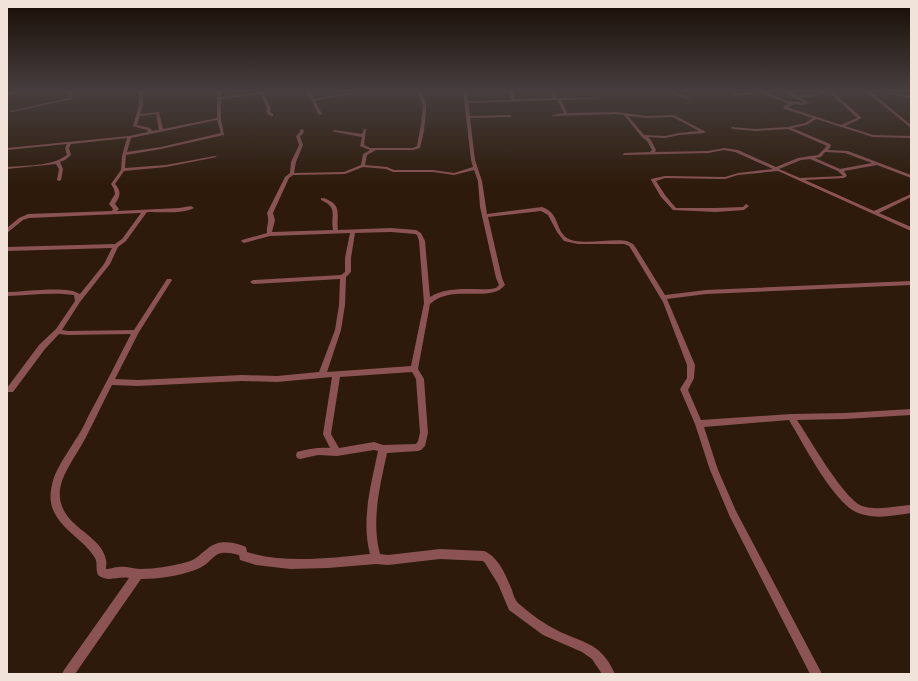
<svg xmlns="http://www.w3.org/2000/svg" width="918" height="681" viewBox="0 0 918 681" font-family="'Open Sans',sans-serif">
<style>
.lines{fill:none;stroke-linecap:round;stroke-linejoin:round}
.street{fill:#8b5353;fill-rule:evenodd}
.secondary{fill:#c9706f;fill-rule:evenodd}
</style>
<rect width="100%" height="100%" fill="#2d1a0a"/>
<g class="lines">
<path class="street" d="M66 90H70L73 99 12 112 10 111 69 98H70Z
M139 90H143V105L140 114 159 112 163 129 217 118V93L215 90H219L221 93V97L277 90H286L264 93 271 109 270 112 273 114V116H271L266 112 267 109 261 94 221 99V119L224 135 161 149 126 155 125 168 166 165 215 156 217 157 166 167 124 171 115 184C122 192 120 196 115 204L119 209 117 211 179 208 191 206 194 208C183 214 160 212 147 212L126 241 118 247 110 264 80 302 62 330 68 331 134 330 167 279H171L172 280 139 332 115 379 138 380 242 375 277 376 319 372 335 330 339 305 340 279 253 284 250 282 253 280 341 275 345 272V258L350 233 270 236 244 243 241 241 242 240 267 233C266 225 270 223 267 213L285 177 290 173 291 162 299 145 296 136 299 133 301 129 304 130 303 134 300 136 303 145 296 162 294 173 344 172 361 165 363 154 370 150 360 146 362 137 335 132 333 131 334 130 362 134 364 129H366L364 145 370 148H413L417 146 421 124 423 106 417 90H421L426 102V111L424 131 420 148 413 150H376L367 155 365 165 387 167 394 170H433L454 173 473 167 471 160 463 90H467L468 101 512 100 508 90H512L515 99 553 98 550 90H554L556 98 598 97 600 98 598 99 561 100 567 113 617 112 647 116 674 115 706 132 704 133 679 135 665 138 648 137 651 140 656 150 655 152 708 151 724 148 738 150 776 167 798 158 818 155 827 146 788 129 755 131 733 129 731 128 732 127 755 129 788 127 805 123 813 118 784 109 783 106 789 104 762 93 734 96 733 94 762 91 789 102C794 100 799 103 804 102L794 98 784 90H788L797 96 817 94 827 90H831L862 118 845 126 873 135 911 136V138L873 137 816 119 807 125 792 128 830 144 831 146 828 150 848 151 911 175V178L877 165 844 171 847 176 844 178 805 180 874 211 911 194V197L879 213 911 227V231L778 171 738 175 725 179 665 178 656 181 665 195 676 208H716L743 207 746 204 749 206 744 210 716 212 673 210 661 197 651 180V179L665 176 725 177 738 173 773 169 735 152 724 150 708 153 623 155V154L625 153 650 152 652 150 647 141 642 137 624 115 617 114 553 116 552 115 564 113 557 100 468 103 470 116 510 115 512 116 510 117 470 118 475 160 482 181 487 214 542 207C560 213 555 230 567 238 579 246 612 238 627 241L633 244 636 248 665 295 706 290 911 281V285L706 294 667 299 695 365 694 378 688 390 701 420 791 414 845 413 911 409V415L845 419 797 420C810 439 843 498 862 506 877 511 896 506 911 505V513C896 515 880 519 865 515 858 514 851 510 846 505 824 484 805 447 789 420L704 427 718 470 736 511 822 674H810L730 517 710 470 695 424 680 389 687 378V365L663 302 631 249 629 246 624 244H578L564 241 557 232 548 215 541 211 488 217 502 278 505 285C490 304 453 283 430 304L418 369 424 379 428 433 425 446 421 450 418 451 387 453C380 486 371 521 380 554L388 555 440 549 484 551C499 557 506 576 512 590 513 594 515 600 518 603 527 611 540 621 551 627 578 643 600 639 615 674H602L592 659 582 652 543 635 509 610 498 584 485 563 483 561 440 559 388 565 376 564 328 568 290 569 256 565 240 560 239 555C210 547 217 562 195 570 179 576 158 579 141 579L75 674H62L64 670 129 578C116 576 109 583 98 575 95 568 98 563 95 558 83 538 60 530 52 507 49 497 51 487 54 477 61 460 73 445 82 429 85 424 87 418 90 413 104 387 117 361 131 334L68 335 59 334 45 349 13 392H7V388L39 345 56 329 75 301 74 295C52 292 29 295 7 296V292C23 292 68 285 80 294L104 264 112 248 7 251V247L115 244 122 239 141 213 29 218 23 220 7 233V228L19 218 28 214 112 211 113 209 109 204 115 194 114 189 111 184 121 170 122 156 127 138 71 144 69 148 71 155 65 160 60 162 63 169 61 180 59 181 57 180 59 169 56 164 7 169V167C27 165 50 167 67 155L65 148 67 144 7 150V148L129 136 148 132 147 130 133 126 139 105ZM829 92 857 118 841 125 787 107 793 105V104L801 105 810 103 800 98 817 96ZM156 114 159 130 152 131 150 128 137 125 140 116ZM628 116 647 118 673 117 699 131 679 133 665 136 644 135ZM217 120 221 133 161 147 127 152 131 138ZM825 152 845 153 872 163 840 169 815 158 821 157ZM810 159 838 171 843 176 800 178 779 169 801 160ZM363 167 386 169 393 172H433L454 175 474 170 478 181 480 207 496 278 499 285 496 288 491 289C471 290 448 286 430 297L425 241 421 233 416 230 391 228 338 230C336 219 342 207 330 201 327 199 325 198 321 198V200C339 208 330 215 333 230L272 232 275 220 273 213 289 178 293 175 345 174ZM391 232 415 234 417 235 419 241 424 303 411 366 327 372 341 330 345 305 346 277 351 272V258L355 233ZM412 372 416 379 420 433 418 441 416 444 383 445 374 442 339 448 331 434 340 377ZM332 377 323 434 330 448C319 447 308 449 297 452L296 455 297 458 300 459 318 455 337 456 374 450 378 451C371 485 361 520 370 554 331 558 285 564 247 552L246 547C233 542 219 539 207 549 200 554 196 560 187 562 172 566 156 569 140 569 133 569 126 566 119 567 114 567 111 569 106 569 106 566 107 563 106 560 103 544 87 535 77 526 41 495 70 468 86 437 95 420 103 402 112 385L138 386 242 381 277 382Z
M304 90H308L314 99 353 92 355 93 315 101 322 114 320 115 318 114 313 103Z
M661 90H666L691 98 688 99Z
M864 90H874L911 96V98L870 91 911 125V128Z"/>
<path class="secondary" d="M21 90H30L7 95V93Z"/>
</g>
<linearGradient id="sky" x2="0" y2="1"><stop stop-color="#190e06"/><stop offset="0.49" stop-color="#463e3e"/><stop offset="1" stop-color="#463e3e" stop-opacity="0"/></linearGradient>
<rect width="918" height="185" fill="url(#sky)"/>
<rect width="918" height="681" fill="none" stroke="#f1e3d9" stroke-width="16"/>
</svg>
